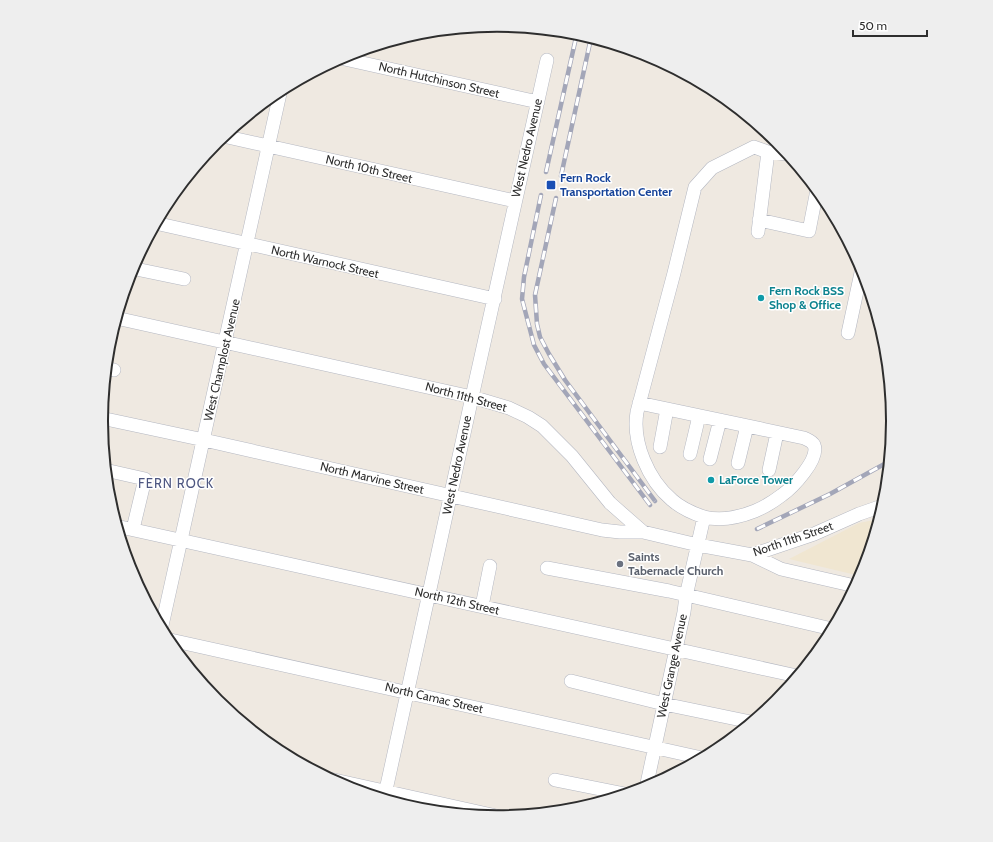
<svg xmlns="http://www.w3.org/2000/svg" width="993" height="842" viewBox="0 0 993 842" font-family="Cabin,sans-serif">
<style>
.education{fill:#f0e6d1}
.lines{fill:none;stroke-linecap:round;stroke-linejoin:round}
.minor-casing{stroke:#b4b7c1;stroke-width:14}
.minor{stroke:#fff;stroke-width:13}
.rail-casing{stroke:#a3a6b8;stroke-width:4.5}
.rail{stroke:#fff;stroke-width:3;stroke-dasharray:9;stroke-linecap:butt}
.transit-dot{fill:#1a4fb4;stroke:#fff;stroke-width:1.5}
.culture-dot{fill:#0f9aa8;stroke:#fff;stroke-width:1.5}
.worship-dot{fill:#6b7280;stroke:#fff;stroke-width:1.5}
.labels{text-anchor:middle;stroke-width:3;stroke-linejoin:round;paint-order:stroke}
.street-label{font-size:12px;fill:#2e2e2e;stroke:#fff}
.transit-label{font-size:12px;font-weight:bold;fill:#164399;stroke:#fff;text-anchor:start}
.culture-label{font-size:12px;font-weight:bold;fill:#0d838f;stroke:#fff;text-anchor:start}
.worship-label{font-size:12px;font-weight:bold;fill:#5b616d;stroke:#fff;text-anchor:start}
.neighbourhood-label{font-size:13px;letter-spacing:1px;fill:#4d5680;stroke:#fff}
.rim{fill:none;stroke:#2e2e2e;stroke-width:2}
</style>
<rect width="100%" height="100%" fill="#efe9e1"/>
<path class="education" d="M879 519 860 576 789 559 859 523Z"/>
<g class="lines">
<defs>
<path id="minor" d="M340 58 538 102
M223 136 515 201
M768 152 787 154
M759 220 809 231 817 190
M155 223 495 299
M131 268 184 279
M116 318 472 397 509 408 528 417 542 426 572 456 610 503 643 532 698 545 752 555 814 534 859 514 882 506
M848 333 862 268
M106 368 114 370
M639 403 804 438C808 440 812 441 814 445 820 459 792 488 782 495 774 501 765 507 755 511 740 517 721 521 704 517
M101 418 204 440 602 530 620 532H643
M660 447 667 409
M690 454 699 416
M710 459 720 420
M738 463 747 426
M105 470 145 479 133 529
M769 470 777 433
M116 526 797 676
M752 555 781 569 855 586
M547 568 669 591 832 629
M482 606 490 566
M161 630 281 89
M166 639 702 758
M571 681 664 704 751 722
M330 779 501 817
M555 780 625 794
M646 788 684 612 686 596 704 517C692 513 681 508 672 500 648 480 632 442 637 412L674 273 695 187 712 168 754 147 768 152 758 232
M384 799 472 397 547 60"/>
</defs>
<use href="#minor" class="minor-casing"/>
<use href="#minor" class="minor"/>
<defs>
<path id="rail" d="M546 172 577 33
M561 176 591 38
M541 195 524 277 522 299 534 345 544 364 650 505
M556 198 535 295 537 324 540 337 549 354 565 380 655 501
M757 529 830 494 888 462"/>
</defs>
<use href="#rail" class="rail-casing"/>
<use href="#rail" class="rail"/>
</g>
<rect class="transit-dot" x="546" y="180" width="10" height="10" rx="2"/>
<g class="culture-dot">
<circle cx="761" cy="298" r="4"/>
<circle cx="711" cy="480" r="4"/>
</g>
<circle class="worship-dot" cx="620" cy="564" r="4"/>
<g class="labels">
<g class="street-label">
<text transform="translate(439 80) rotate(13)" y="4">North Hutchinson Street</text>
<text transform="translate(527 148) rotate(-77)" y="4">West Nedro Avenue</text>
<text transform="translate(369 169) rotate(13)" y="4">North 10th Street</text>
<text transform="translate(325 262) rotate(13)" y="4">North Warnock Street</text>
<text transform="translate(222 360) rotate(-77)" y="4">West Champlost Avenue</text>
<text transform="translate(466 397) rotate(15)" y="4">North 11th Street</text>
<text transform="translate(457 465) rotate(-78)" y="4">West Nedro Avenue</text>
<text transform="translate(372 478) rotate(13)" y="4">North Marvine Street</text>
<text transform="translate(793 539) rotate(-19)" y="4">North 11th Street</text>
<text transform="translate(457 601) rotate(13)" y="4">North 12th Street</text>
<text transform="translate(672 666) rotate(-78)" y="4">West Grange Avenue</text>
<text transform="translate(434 698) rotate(13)" y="4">North Camac Street</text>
</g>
<g class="transit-label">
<text x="560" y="182">Fern Rock<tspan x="560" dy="14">Transportation Center</tspan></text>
</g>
<g class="culture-label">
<text x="769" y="295">Fern Rock BSS<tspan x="769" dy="14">Shop &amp; Office</tspan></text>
<text x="719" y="484">LaForce Tower</text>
</g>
<g class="worship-label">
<text x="628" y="561">Saints<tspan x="628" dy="14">Tabernacle Church</tspan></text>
</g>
<g class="neighbourhood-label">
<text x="176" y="488">FERN ROCK</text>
</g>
</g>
<path d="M0 0H993V842H0ZM108 421a389 389 0 1 1 778 0a389 389 0 1 1-778 0Z" fill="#eee" fill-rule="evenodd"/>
<path class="rim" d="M108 421a389 389 0 1 1 778 0a389 389 0 1 1-778 0Z"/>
<path d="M853 30v6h74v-6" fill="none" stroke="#2e2e2e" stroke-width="2"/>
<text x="859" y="30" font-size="12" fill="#2e2e2e" stroke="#ffffff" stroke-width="3" paint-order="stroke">50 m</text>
</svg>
